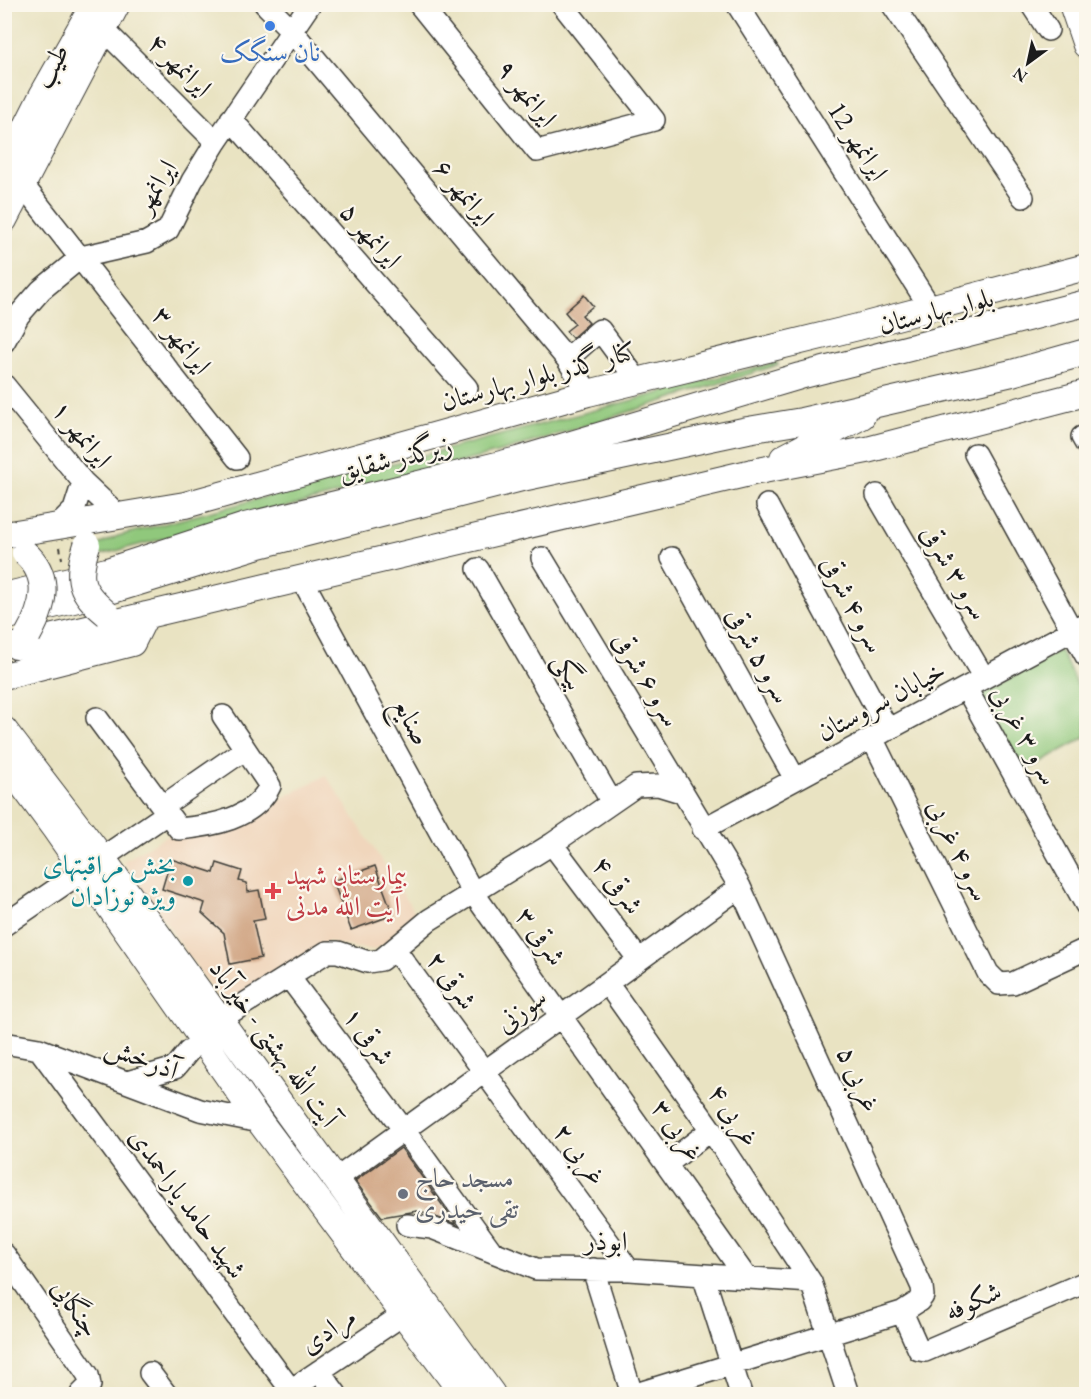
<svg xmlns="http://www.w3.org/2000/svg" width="1091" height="1399" viewBox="0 0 1091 1399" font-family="'EB Garamond',Amiri,serif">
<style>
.built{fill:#f0d6bc}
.green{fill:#90c87b;stroke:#56724c;stroke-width:1.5}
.building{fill:#cd9f7c}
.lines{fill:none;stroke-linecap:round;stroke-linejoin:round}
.minor-casing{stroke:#3b3a35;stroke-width:24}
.major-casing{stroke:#3b3a35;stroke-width:28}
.path{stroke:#3b3a35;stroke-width:2;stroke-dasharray:4.5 4.5;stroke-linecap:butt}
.minor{stroke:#fff;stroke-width:21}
.major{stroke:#fff;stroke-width:26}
.major-bridge-casing{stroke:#3b3a35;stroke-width:28;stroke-linecap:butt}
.major-bridge{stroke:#fff;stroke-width:26}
.shop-dot{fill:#3f7fe0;stroke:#fbf7ec;stroke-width:2}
.culture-dot{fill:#0f9aa8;stroke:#fbf7ec;stroke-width:2}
.health-dot{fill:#e0444e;stroke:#fbf7ec;stroke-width:2}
.worship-dot{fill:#6b7280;stroke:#fbf7ec;stroke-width:2}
.labels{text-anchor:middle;stroke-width:4.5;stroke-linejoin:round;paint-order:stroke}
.shop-label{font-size:27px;fill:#366cbe;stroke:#fbf7ec}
.street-label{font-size:27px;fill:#1c1c1c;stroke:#fbf7ec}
.culture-label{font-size:27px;fill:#0d838f;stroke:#fbf7ec;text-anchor:end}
.health-label{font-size:27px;fill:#be3a42;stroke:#fbf7ec;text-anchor:start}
.worship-label{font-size:27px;fill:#5b616d;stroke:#fbf7ec;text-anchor:start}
</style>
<rect width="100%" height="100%" fill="#fbf7ec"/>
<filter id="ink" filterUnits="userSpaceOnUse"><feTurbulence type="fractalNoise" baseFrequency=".0167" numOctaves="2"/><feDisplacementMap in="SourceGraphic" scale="12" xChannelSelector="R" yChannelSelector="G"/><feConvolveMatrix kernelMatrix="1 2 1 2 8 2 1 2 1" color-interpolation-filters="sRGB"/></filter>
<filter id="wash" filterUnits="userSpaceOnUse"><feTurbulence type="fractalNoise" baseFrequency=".008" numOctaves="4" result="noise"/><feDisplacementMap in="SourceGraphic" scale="24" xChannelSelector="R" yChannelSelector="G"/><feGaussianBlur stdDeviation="1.35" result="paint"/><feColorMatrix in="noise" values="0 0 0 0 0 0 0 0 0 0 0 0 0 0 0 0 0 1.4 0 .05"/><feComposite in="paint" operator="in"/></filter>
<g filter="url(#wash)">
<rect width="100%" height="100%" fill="#e9e3c2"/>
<path class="built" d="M326 775 416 914 396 939 374 950 337 945 329 941 222 1004 123 861 166 836 214 834Z"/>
<path class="green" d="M777 362 778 365 504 451 96 556 98 545 118 536Z
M1060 650 1086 703V737L1021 773 978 696Z"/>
<g id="blocks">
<path class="building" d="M584 295 593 306 582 315 589 323 572 338 566 331 575 324 565 312Z
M171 859 214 873 217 863 242 871 239 881 246 883 248 892 259 890 265 919 253 921 261 958 230 964 224 933 202 913 205 903 162 889Z
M375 866 393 915 351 930 333 881Z
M401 1148 456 1224 417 1211 382 1217 355 1181Z"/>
</g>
</g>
<g filter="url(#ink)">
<use href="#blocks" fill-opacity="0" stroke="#3b3a35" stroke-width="1.5"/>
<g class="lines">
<defs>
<path id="minor" d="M265 4 292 31 567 359 588 393
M419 4 537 151 654 120 562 4
M737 4 930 307
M892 4 1023 197
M1031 4 1048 30
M103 29 216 142
M231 119 467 388
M23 185 237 458
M4 342 19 315 41 290 81 257 147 242 168 230 192 181 216 142 310 4
M567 359 600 330 637 380
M4 385 83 482 119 516
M1082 437 1086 444
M975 454 1086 656
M877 495 984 678
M767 505 888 730
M57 527 74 510 83 482
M542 558 740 887 922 1287 923 1296 919 1301 902 1312 636 1394
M672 558 795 779
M478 569 611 801
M302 579 472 891 746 1277
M966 688 1086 905
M97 718 179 829C212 826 254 819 270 786L223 716
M872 738 988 973 999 984 1013 983 1086 949
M163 806 244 750
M703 829 1086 623
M552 844 639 960
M4 925 168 813
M396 951 629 1270
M289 977 404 1130 490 1249
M607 983 711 1130 811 1282 848 1394
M206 1028 327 952H338L368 962 381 960 429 920 552 844 636 786 658 785 681 792
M4 1043 39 1049 200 1110 260 1122
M39 1049 291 1390
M127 1082 175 1068 189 1051
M667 1164 711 1130
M336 1179 740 887
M407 1225 432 1228 536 1269 629 1270 811 1282
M4 1254 88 1375 90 1385 81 1394
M593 1269 632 1394
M703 1275 741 1394
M902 1312 919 1350 925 1351 1086 1282
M319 1371 336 1394
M150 1373 166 1394
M285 1394 404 1314"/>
<path id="major" d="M1072 4 1086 45
M4 172 42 96 94 4
M4 220 117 4
M783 458 862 416
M4 535 185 505 588 393 858 327 1086 267
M4 596 107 571 245 526 518 460 800 376 1086 303
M4 617 106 592 252 547 522 478 748 430 802 421 1012 373 1086 352
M16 646 753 472 867 450 1086 393
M4 676 132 643 146 615
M4 730 102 858 492 1394
M4 760 55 829 260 1122 463 1394"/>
</defs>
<use href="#minor" class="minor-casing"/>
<use href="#major" class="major-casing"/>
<path class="path" d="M60 547 62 559"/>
<use href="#minor" class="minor"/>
<use href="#major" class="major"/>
<defs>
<path id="major-bridge" d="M87 545C76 579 79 591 107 614
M25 553C52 577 44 607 28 635"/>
</defs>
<use href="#major-bridge" class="major-bridge-casing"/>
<use href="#major-bridge" class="major-bridge"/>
</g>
</g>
<circle class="shop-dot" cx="270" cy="26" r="6"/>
<circle class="culture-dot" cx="188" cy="881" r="6"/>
<path class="health-dot" d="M270 882h6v6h6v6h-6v6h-6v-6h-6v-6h6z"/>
<circle class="worship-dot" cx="403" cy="1194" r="6"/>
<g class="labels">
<g class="shop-label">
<text x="270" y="61">نان سنگک</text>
</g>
<g class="street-label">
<text transform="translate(180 65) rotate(45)" y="9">ایرانمهر ۴</text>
<text transform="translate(51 66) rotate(-62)" y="9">طیب</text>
<text transform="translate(527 93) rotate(51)" y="9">ایرانمهر ۹</text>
<text transform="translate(858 141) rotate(57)" y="9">ایرانمهر 12</text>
<text transform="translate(155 186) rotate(-58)" y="9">ایرانمهر</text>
<text transform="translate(464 192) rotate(50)" y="9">ایرانمهر ۶</text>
<text transform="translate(371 235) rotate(49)" y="9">ایرانمهر ۵</text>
<text transform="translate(936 311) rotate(-14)" y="9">بلوار بهارستان</text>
<text transform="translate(182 340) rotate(52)" y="9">ایرانمهر ۳</text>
<text transform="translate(538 376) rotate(-15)" y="9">کنار گذر بلوار بهارستان</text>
<text transform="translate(82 434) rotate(51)" y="9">ایرانمهر ۱</text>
<text transform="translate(395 458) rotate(-14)" y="9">زیرگذر شقایق</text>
<text transform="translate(955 572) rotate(59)" y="9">سرو ۳ شرقی</text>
<text transform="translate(853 604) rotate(62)" y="9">سرو ۴ شرقی</text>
<text transform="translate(759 655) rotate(61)" y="9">سرو ۵ شرقی</text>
<text transform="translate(569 671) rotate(60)" y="9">بیگی</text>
<text transform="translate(647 679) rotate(59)" y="9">سرو ۶ شرقی</text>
<text transform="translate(881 701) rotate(-28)" y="9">خیابان سروستان</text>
<text transform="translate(412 721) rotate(61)" y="9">صنایع</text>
<text transform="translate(1025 735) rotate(61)" y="9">سرو ۳ غربی</text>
<text transform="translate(959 850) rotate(64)" y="9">سرو ۴ غربی</text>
<text transform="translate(618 885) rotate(53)" y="9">شرقی ۴</text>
<text transform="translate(541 936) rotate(54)" y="9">شرقی ۳</text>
<text transform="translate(452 980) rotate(54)" y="9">شرقی ۲</text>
<text transform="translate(521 1010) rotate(-36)" y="9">سوزنی</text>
<text transform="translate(369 1036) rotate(53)" y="9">شرقی ۱</text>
<text transform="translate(274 1043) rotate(54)" y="9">آیت الله بهشتی - خیرآباد</text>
<text transform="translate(142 1058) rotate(21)" y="9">آذرخش</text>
<text transform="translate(859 1079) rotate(66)" y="9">غربی ۵</text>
<text transform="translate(734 1115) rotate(56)" y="9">غربی ۴</text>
<text transform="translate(678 1130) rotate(55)" y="9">غربی ۳</text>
<text transform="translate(580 1154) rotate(54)" y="9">غربی ۲</text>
<text transform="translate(188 1203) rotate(54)" y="9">شهید حامد یاراحمدی</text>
<text transform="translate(606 1241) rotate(1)" y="9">ابوذر</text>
<text transform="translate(973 1301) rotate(-24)" y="9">شکوفه</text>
<text transform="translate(76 1308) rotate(56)" y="9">چنگایی</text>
<text transform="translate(328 1330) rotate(-34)" y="9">مرادی</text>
</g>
<g class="culture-label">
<text x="176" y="874">بخش مراقبتهای<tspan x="176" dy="31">ویژه نوزادان</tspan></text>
</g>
<g class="health-label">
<text x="286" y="884">بیمارستان شهید<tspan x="286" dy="31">آیت الله مدنی</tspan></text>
</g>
<g class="worship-label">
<text x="415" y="1187">مسجد حاج<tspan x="415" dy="31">تقی حیدری</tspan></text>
</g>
</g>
<rect width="1091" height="1399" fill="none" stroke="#fbf7ec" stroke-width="24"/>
<g transform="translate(1028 63) rotate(213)" stroke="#fbf7ec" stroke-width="4.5" paint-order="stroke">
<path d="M0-4.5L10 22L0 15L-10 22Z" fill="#1c1c1c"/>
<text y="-9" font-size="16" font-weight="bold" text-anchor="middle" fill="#1c1c1c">N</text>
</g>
</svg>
